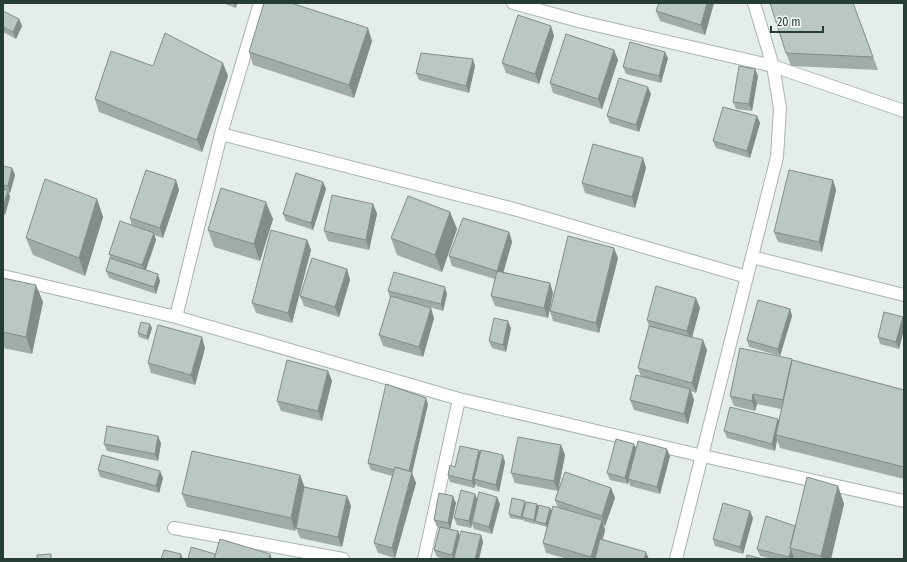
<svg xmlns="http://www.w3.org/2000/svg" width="907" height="562" viewBox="0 0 907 562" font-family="'Fira Sans Condensed',sans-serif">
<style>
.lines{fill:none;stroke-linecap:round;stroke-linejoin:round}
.minor-casing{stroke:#a8b5af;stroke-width:14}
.minor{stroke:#fff;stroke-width:12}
.wall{fill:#a0aca7}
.shaded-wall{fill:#828c88}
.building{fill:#bac8c2;stroke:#828c88}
</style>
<rect width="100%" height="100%" fill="#e5ede9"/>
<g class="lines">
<defs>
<path id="minor" d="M260 3 221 134 176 317 459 399 703 456 904 501
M513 3 582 22 773 66 904 111
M221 134 514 209 747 277
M752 257 904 295
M3 276 176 317
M174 528 343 559
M424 559 459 399
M676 559 777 157 780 108 773 66 754 3"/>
</defs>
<use href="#minor" class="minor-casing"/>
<use href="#minor" class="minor"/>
</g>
<path class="wall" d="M222 3H237L236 8Z
M714 3 705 35 660 21 656 11Z
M853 3 878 70 791 66 786 53Z
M3 11 19 19 22 26 16 39 3 32Z
M551 26 554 36 539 84 506 73 502 63Z
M372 41 354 98 253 65 249 52Z
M614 50 618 60 602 109 553 93 550 83Z
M668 58 661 83 626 74 623 67Z
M153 66 228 76 202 152 99 112 95 99Z
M475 66 469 93 419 80 416 73Z
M755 69 758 76 752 111 736 109 733 102Z
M651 94 639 132 610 123 607 116Z
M757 116 760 123 750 158 716 148 713 141Z
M643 158 646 168 635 208 585 193 582 183Z
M3 166 12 168 15 175 10 193H8L10 197 5 215 3 214Z
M176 180 179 190 163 238 154 235 156 240 146 270 160 281 156 294 109 278 106 271 110 259 109 254 132 226 130 218Z
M833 180 836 190 822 252 778 242 774 232Z
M323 182 326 189 313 230 286 221 283 214Z
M97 199 103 217 85 276 33 255 26 238Z
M373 204 377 214 369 250 328 241 324 231Z
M450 212 457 229 442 272 397 255 391 238Z
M273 219 260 261 214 247 208 230Z
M509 232 512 242 503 272 550 283 553 293 548 318 495 306 491 296 495 279 452 266 449 256Z
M307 240 311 250 292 323 256 313 252 303Z
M618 258 599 333 553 321 550 311Z
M347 269 350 280 339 317 304 306 300 296Z
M3 278 43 302 32 354 3 348Z
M388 291 447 294 443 311 426 306 434 318 423 357 383 346 379 335 390 298Z
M700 308 692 337 707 350 696 393 691 391 694 400 688 424 634 410 630 400 641 377 638 368 649 326 647 320Z
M790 309 792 316 780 356 749 347 747 340Z
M903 317 904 320V329L899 349 880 344 878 337Z
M152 328 148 340 139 337 138 333Z
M511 328 506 352 492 348 489 341Z
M205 348 195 385 151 373 148 363Z
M792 360 904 390V479L780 448 777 440 775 451 727 438 724 431 779 420 781 409 757 404 755 411 734 406 730 396Z
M328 371 332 381 322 421 281 411 277 401Z
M428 404 412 473 416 483 395 558 378 553 374 543 392 476 371 470 368 463Z
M161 443 158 461 107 451 104 444Z
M561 445 565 455 558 491 515 483 511 473Z
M636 449 670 456 660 494 630 486 629 481 628 484 610 480 607 473Z
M480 453 505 462 499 492 477 486 476 483 474 488 450 482 448 475 455 467Z
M98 470 163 478 159 493 100 477Z
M300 475 304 487 347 496 351 506 342 547 300 538 296 528 295 531 187 507 182 494Z
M838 486 844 504 831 559H794V557L793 559H772L760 556 757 549 795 526Z
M611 488 615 498 605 526 604 525 605 530 603 539 649 559H568L546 553 543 543 547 527 536 524 535 522V524L524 521 523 519V520L510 518 509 514 526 504H537L538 507 550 508 552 511 558 508 555 500Z
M477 500 500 504 492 534 474 529 472 524 471 528 457 525 454 518Z
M456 503 450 530 458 531 460 536 481 535 483 542 479 559H444L437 557 434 550 439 528 437 527 434 520Z
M753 518 743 554 715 546 713 539Z"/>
<path class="shaded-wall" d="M234 3H237L236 8Z
M707 3H714L705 35 701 25Z
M19 19 22 26 16 39 13 32Z
M551 26 554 36 539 84 535 74Z
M368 28 372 41 354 98 349 85Z
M614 50 618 60 602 109 598 99Z
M665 52 668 58 661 83 659 76Z
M473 59 475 66 469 93 466 86Z
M223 63 228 76 202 152 197 140Z
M755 69 758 76 752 111 749 104Z
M648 87 651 94 639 132 636 125Z
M757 116 760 123 750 158 747 151Z
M643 158 646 168 635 208 632 197Z
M12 168 15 175 10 193 8 186Z
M176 180 179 190 163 238 160 228Z
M833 180 836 190 822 252 819 242Z
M323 182 326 189 313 230 311 223Z
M8 190 10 197 5 215 3 208Z
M97 199 103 217 85 276 79 258Z
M266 202 273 219 260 261 254 244Z
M373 204 377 214 369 250 366 240Z
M450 212 457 229 442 272 435 255Z
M509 232 512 242 501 281 497 271Z
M154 233 156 240 145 272 142 265Z
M307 240 311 250 292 323 288 313Z
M614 248 618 258 599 333 596 323Z
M347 269 350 280 339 317 335 307Z
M158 274 160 281 156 294 154 287Z
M550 283 553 293 548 318 544 308Z
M36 285 43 302 32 354 26 337Z
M445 287 447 294 443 311 441 304Z
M696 298 700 308 691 341 687 331Z
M431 308 434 318 423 357 419 347Z
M790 309 792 316 780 356 778 349Z
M903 317 904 320V329L899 349 896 342Z
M508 321 511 328 506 352 503 345Z
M150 324 152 328 148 340 147 336Z
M202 337 205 348 195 385 191 375Z
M703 340 707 350 696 393 692 383Z
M328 371 332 381 322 421 318 411Z
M690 389 694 400 688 424 684 414Z
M753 394 757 404 755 411 752 401Z
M426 398 428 404 412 473 416 483 395 558 392 548Z
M778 419 781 426 776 435 777 440 775 451 772 444Z
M158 436 161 443 158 461 155 454Z
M634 444 637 451 628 479 629 481 628 484 625 478Z
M561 445 565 455 558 491 554 481Z
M667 449 670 456 660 494 657 487Z
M479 450 482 457 474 479 476 483 474 488 472 481Z
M503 455 505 462 499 492 496 485Z
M160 471 163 478 159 493 156 486Z
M300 475 305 488 295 531 291 518Z
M838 486 844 504 831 559H822L821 556Z
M611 488 615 498 605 526 602 516Z
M475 494 478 501 472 522V524L471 528 469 521Z
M347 496 351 506 342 547 338 537Z
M453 496 456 503 450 530 448 523Z
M497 497 500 504 492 534 489 527Z
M525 501 526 504 522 517 523 520 521 517Z
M537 504 539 508 535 521V524L534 520Z
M550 508 552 511 547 528 546 524Z
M750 511 753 518 743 554 740 547Z
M602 520 605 530 597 559H592L591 557Z
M458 531 460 538 454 558 455 559H454L452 555Z
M481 535 483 542 479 559H475Z
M791 550 794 557 793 559H790L789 557Z
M646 552 649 559H644Z
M181 554 183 559H180Z
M270 554 272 559H269Z"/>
<path class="building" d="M264 3H291L368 28 349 85 249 52Z
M659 3H707L701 25 656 11Z
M770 3H853L873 57 786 53Z
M3 11 19 19 13 32 3 27Z
M518 15 551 26 535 74 502 63Z
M165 33 223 63 197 140 95 99 111 51 153 66Z
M566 34 614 50 598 99 550 83Z
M630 42 665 52 659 76 623 67Z
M421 53 473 59 466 86 416 73Z
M739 66 755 69 749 104 733 102Z
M619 78 648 87 636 125 607 116Z
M723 107 757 116 747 151 713 141Z
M593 144 643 158 632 197 582 183Z
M3 166 12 168 8 186 3 185Z
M146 170 176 180 160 228 130 218Z
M789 170 833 180 819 242 774 232Z
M296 173 323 182 311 223 283 214Z
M45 179 97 199 79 258 26 238Z
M221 188 266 202 254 244 208 230Z
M3 189 8 190 3 208Z
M332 195 373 204 366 240 324 231Z
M408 196 450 212 435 255 391 238Z
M463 218 509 232 497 271 449 256Z
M120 221 154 233 142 265 109 254Z
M271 230 307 240 288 313 252 303Z
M568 236 614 248 596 323 550 311Z
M110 258 158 274 154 287 106 271Z
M312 258 347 269 335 307 300 296Z
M497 271 550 283 544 308 491 296Z
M394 272 445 287 441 304 388 291Z
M3 278 36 285 26 337 3 332Z
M656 286 696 298 687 331 647 320Z
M391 296 431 308 419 347 379 335Z
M758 300 790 309 778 349 747 340Z
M884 312 903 317 896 342 878 337Z
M494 318 508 321 503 345 489 341Z
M141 322 150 324 147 336 138 333Z
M158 325 202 337 191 375 148 363Z
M649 326 703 340 692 383 638 368Z
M740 348 792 359 783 400 753 394 752 401 730 396Z
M287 360 328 371 318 411 277 401Z
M792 360 904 390V467L776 435Z
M636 375 690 389 684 414 630 400Z
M386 384 426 398 409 471 395 467 394 470 368 463Z
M730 407 778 419 772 444 724 431Z
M107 426 158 436 155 454 104 444Z
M518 437 561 445 554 481 511 473Z
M616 439 634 444 625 478 607 473Z
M638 441 667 449 657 487 628 479Z
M460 446 479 450 472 481 448 475 450 465 455 467Z
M481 450 503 455 496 485 474 479Z
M192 451 300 475 291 518 182 494Z
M102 455 160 471 156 486 98 470Z
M395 467 412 472 392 548 374 543Z
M565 472 611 488 602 516 555 500Z
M807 477 838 486 821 556 790 548Z
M304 487 347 496 338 537 296 528Z
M461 490 475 494 469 521 454 518Z
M479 492 497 497 489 527 472 522Z
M439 493 453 496 448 523 434 520Z
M512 498 525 501 521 517 509 514Z
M526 502 537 504 534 520 522 517Z
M723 503 750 511 740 547 713 539Z
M539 505 550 508 546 524 535 521Z
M553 506 602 520 591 557 543 543Z
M766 516 795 526 790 548 791 550 789 557 757 549Z
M440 527 458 531 452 555 434 550Z
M461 531 481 535 475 559H459L454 558Z
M220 539 270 554 269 559H214Z
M600 539 646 552 644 559H595Z
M191 547 215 554 214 559H188Z
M164 550 181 554 180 559H161Z
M51 554V559H37V555Z
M747 555 763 559H746Z"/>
<rect width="907" height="562" fill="none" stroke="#253e35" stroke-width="8"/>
<path d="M771 26v6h52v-6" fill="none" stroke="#253e35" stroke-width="2"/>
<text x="777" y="26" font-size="12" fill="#253e35" stroke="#f5faf7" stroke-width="3" paint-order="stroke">20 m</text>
</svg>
